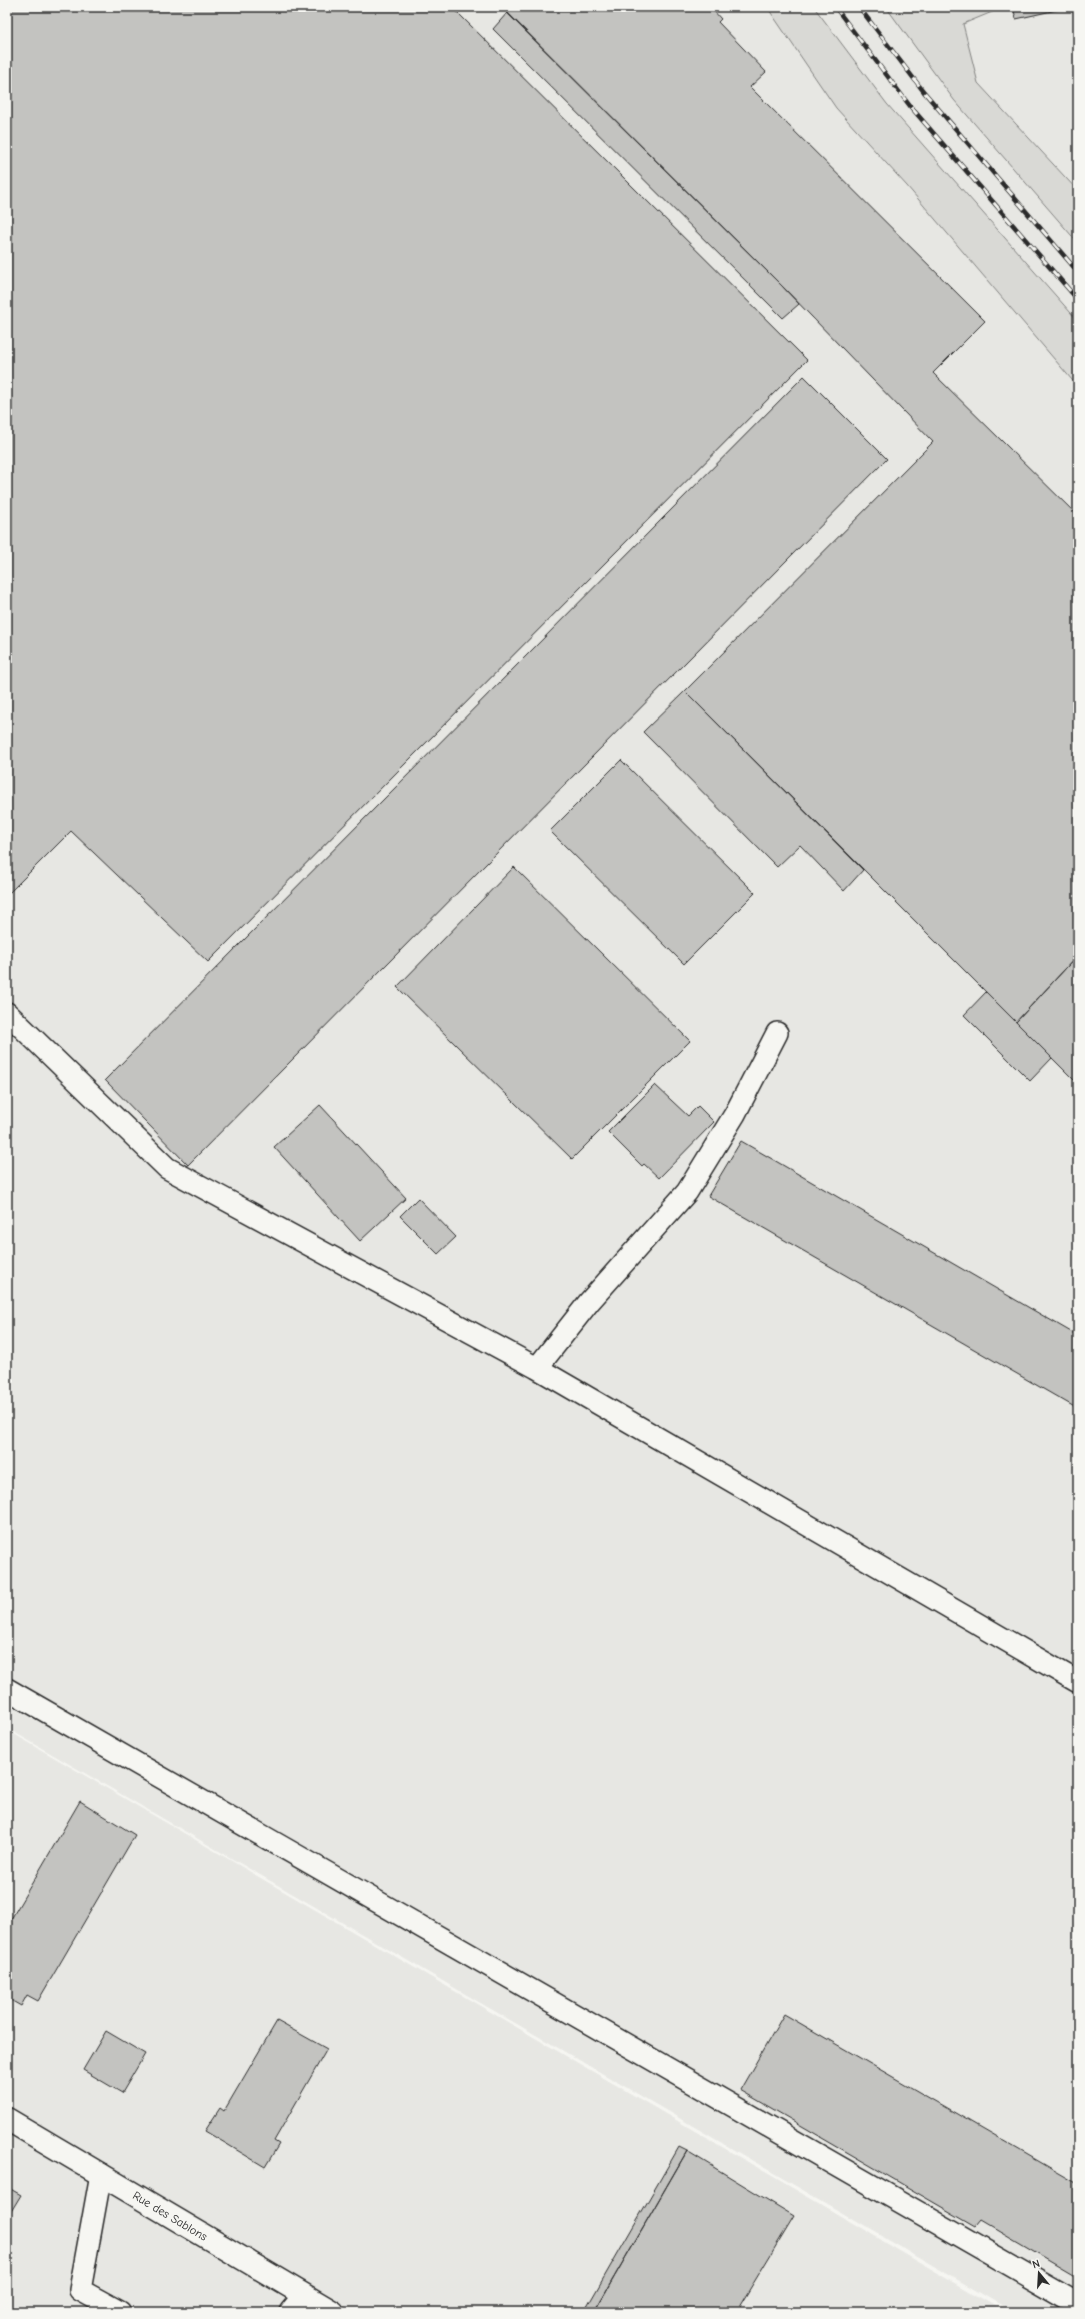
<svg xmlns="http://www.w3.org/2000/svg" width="1085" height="2319" viewBox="0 0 1085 2319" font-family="'Comic Neue',sans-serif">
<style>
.built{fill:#e7e7e3}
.green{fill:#d9d9d5;stroke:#828280}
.building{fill:#c3c3c0;stroke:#2b2b2b}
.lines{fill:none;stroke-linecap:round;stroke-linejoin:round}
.lane-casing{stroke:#2b2b2b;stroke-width:24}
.street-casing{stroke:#2b2b2b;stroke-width:25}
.lane{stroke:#f6f6f2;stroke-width:21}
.street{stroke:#f6f6f2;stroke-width:22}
.rail-casing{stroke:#2b2b2b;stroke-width:4.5}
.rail{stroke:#f6f6f2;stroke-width:3;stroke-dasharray:9;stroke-linecap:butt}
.labels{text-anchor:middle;stroke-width:3;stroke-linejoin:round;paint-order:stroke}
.street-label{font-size:12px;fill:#2b2b2b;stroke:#f6f6f2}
</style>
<rect width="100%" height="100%" fill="#f6f6f2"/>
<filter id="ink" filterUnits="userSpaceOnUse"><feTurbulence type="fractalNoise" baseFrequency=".025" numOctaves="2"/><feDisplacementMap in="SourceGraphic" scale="8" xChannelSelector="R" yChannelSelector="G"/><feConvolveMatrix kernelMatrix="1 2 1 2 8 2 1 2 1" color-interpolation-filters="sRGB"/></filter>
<g filter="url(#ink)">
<path class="built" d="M7 7H1078V2312H1013L7 1728Z
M7 1730 1005 2312H7Z"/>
<path class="green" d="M767 7H814L887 104 1078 321V387L907 186 836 108Z
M886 7H996L997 10 963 24 978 83 1078 191V243L954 100Z"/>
<path class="building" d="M14 7H452L807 360 208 962 71 831 7 895V14Z
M502 7H712V9L721 19 718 22 766 72 750 87 985 321 933 373 1078 516V955L1016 1022 685 691 933 442 782 286Z
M1013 7H1070L1016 19Z
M507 13 782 286 799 304 783 318 493 29Z
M804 376 887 459 188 1165 105 1080Z
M685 691 863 870 844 891 800 845 777 867 643 732Z
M621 760 755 893 684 964 550 831Z
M514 867 690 1041 572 1159 397 987Z
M1078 955V1084L1016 1022Z
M986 992 1052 1058 1030 1081 964 1015Z
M655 1085 688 1116 698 1106 714 1122 659 1178 644 1164 642 1166 608 1132Z
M320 1105 406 1198 360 1241 274 1147Z
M741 1141 1078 1336V1409L708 1196Z
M418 1198 456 1237 438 1254 400 1216Z
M80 1801 135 1835 38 2001 27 1995 21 2006 7 1998V1926Z
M784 2014 1078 2184V2278L981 2221 976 2227 740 2090Z
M277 2021 327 2049 274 2141 279 2144 265 2167 205 2131 220 2108 224 2111Z
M106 2031 145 2054 122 2093 83 2070Z
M679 2147 687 2151 594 2312H584Z
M687 2151 794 2216 736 2312H594Z
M7 2187 21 2195 7 2218Z"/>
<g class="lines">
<defs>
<path id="lane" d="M7 1013 167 1168 537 1368 589 1302 687 1192 735 1114 777 1033
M537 1368 1078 1682
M7 1689 1078 2304
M101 2174 80 2290 120 2312
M290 2312 304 2295"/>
<path id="street" d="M7 2119 333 2312"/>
</defs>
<use href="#lane" class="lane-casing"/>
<use href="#street" class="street-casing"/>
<use href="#lane" class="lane"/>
<use href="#street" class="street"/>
<defs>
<path id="rail" d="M835 7 910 106 1078 300
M859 7 924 92 1078 272"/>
</defs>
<use href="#rail" class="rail-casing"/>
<use href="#rail" class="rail"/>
</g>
</g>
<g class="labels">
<g class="street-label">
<text transform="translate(170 2216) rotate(31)" y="4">Rue des Sablons</text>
</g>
</g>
<rect width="1085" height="2319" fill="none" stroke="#f6f6f2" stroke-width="24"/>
<rect x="12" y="12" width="1061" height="2295" fill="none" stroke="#2b2b2b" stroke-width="1.5" filter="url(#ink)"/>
<g transform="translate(1039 2273) rotate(342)" stroke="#f6f6f2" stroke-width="3" paint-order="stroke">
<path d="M0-3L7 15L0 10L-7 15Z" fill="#2b2b2b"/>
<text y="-6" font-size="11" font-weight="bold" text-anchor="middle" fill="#2b2b2b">N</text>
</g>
</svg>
